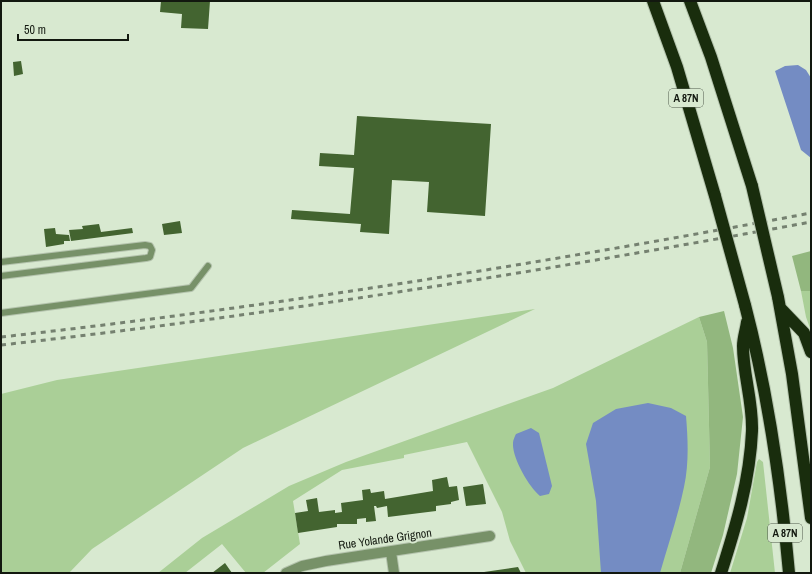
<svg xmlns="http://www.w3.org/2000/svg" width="812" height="574" viewBox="0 0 812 574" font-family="'Archivo Narrow',sans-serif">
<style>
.green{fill:#aacf97}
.forest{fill:#92b77e}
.water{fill:#748cc3}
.building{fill:#436430}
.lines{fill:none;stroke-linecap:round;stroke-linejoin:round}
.service-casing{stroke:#b4c3ad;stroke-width:8}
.minor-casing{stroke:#b4c3ad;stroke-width:12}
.motorway-casing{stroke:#b4c3ad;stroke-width:14}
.service{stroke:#779168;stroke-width:6}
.minor{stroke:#779168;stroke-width:10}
.motorway{stroke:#192d0d;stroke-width:12}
.rail{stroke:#758170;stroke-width:3;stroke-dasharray:5 5;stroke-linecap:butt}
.motorway-bridge-casing{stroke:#b4c3ad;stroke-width:14;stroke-linecap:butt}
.motorway-bridge{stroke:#192d0d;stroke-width:12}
.labels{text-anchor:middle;stroke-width:4;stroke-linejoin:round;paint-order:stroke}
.shield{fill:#d8e9d0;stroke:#4d5749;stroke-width:1}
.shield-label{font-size:11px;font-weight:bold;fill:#12180f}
.street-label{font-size:12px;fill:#12180f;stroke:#d8e9d0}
</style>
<rect width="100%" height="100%" fill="#d8e9d0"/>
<path class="green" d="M801 291H811V331L806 317Z
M535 309 243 448 92 549 69 573H1V394L57 380Z
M699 317 707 342 710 467 680 573H526L510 541 502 512 467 442 404 455V458L342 470 293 501 300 544 263 573H246L222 544 185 573H158L202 538 289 486 346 462 553 388Z
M759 459 763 462 775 573H730L747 518 757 462Z"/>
<path class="forest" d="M811 251V291H801L792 256Z
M724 311 733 348 743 417 737 474 723 535 711 573H680L710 467 707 342 699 317Z"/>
<path class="water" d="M798 65 806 70 811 78V158L801 150 775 71 785 66Z
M648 403 671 408 686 416C688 440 689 464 684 487 678 516 668 545 660 573H601L596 501 586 444 593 423 616 409Z
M531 428 539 433 552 486 549 494 540 496C529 487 512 458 513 443 513 440 515 436 516 434Z"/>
<path class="building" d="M161 1H210L208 29 181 28 182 14 160 12Z
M21 61 23 74 14 76 13 62Z
M357 116 491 124 485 216 427 212 429 182 392 180 389 234 360 232 361 224 291 219 292 210 350 214 354 168 319 166 320 153 354 155Z
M180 221 182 233 164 235 162 224Z
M99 224 101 232 132 228 133 233 71 241 69 230 83 229 82 226Z
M55 228 56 234 69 235 70 241H64V244L46 247 44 229Z
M447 477 449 487 457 486 459 500 451 502V504L436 506V511L388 517 387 506 377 508 376 506H374L376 521 366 522V518L357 519V524H337V527L298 533 295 513 308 511 306 500 317 498 319 512 335 510V513L342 512 341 503 363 500 362 490 370 489 371 493 384 491 385 499 433 491 432 480Z
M483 484 486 504 466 506 463 487Z
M225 563 232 573H212Z
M518 567 521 573H484V572Z"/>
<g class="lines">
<defs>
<path id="service" d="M1 262 145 245 150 246 152 250 150 257 146 258 1 276
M1 313 191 288 208 266"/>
<path id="minor" d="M391 552 394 573
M286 573 302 566 326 561 490 536"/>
<path id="motorway" d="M653 1 677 67 715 196
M690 1 711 57 752 186
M778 297 792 374 811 518
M745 305C768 393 781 483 789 573
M781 309 804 333 811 352
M721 573C736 526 750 480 752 431 753 402 743 374 743 346 743 338 746 330 747 322"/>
</defs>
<use href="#service" class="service-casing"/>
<use href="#minor" class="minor-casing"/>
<use href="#motorway" class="motorway-casing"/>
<use href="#service" class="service"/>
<use href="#minor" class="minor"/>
<use href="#motorway" class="motorway"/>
<path class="rail" d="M1 337C272 307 543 263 811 213
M1 345C272 315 543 271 811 222"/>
<defs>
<path id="motorway-bridge" d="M752 186 778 297
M715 196 745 305"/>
</defs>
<use href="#motorway-bridge" class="motorway-bridge-casing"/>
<use href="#motorway-bridge" class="motorway-bridge"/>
</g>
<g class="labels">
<g class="shield">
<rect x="669" y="89" width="34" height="18" rx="3"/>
<rect x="768" y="524" width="34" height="18" rx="3"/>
</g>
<g class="shield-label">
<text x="686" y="102">A 87N</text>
<text x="785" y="537">A 87N</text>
</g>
<g class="street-label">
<text transform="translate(385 539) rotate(-8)" y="4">Rue Yolande Grignon</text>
</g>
</g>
<rect width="812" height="574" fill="none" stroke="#12180f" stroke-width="4"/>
<path d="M18 34v6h110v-6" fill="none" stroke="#12180f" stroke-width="2"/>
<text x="24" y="34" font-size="12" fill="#12180f" stroke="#d8e9d0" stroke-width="3" paint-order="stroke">50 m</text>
</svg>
